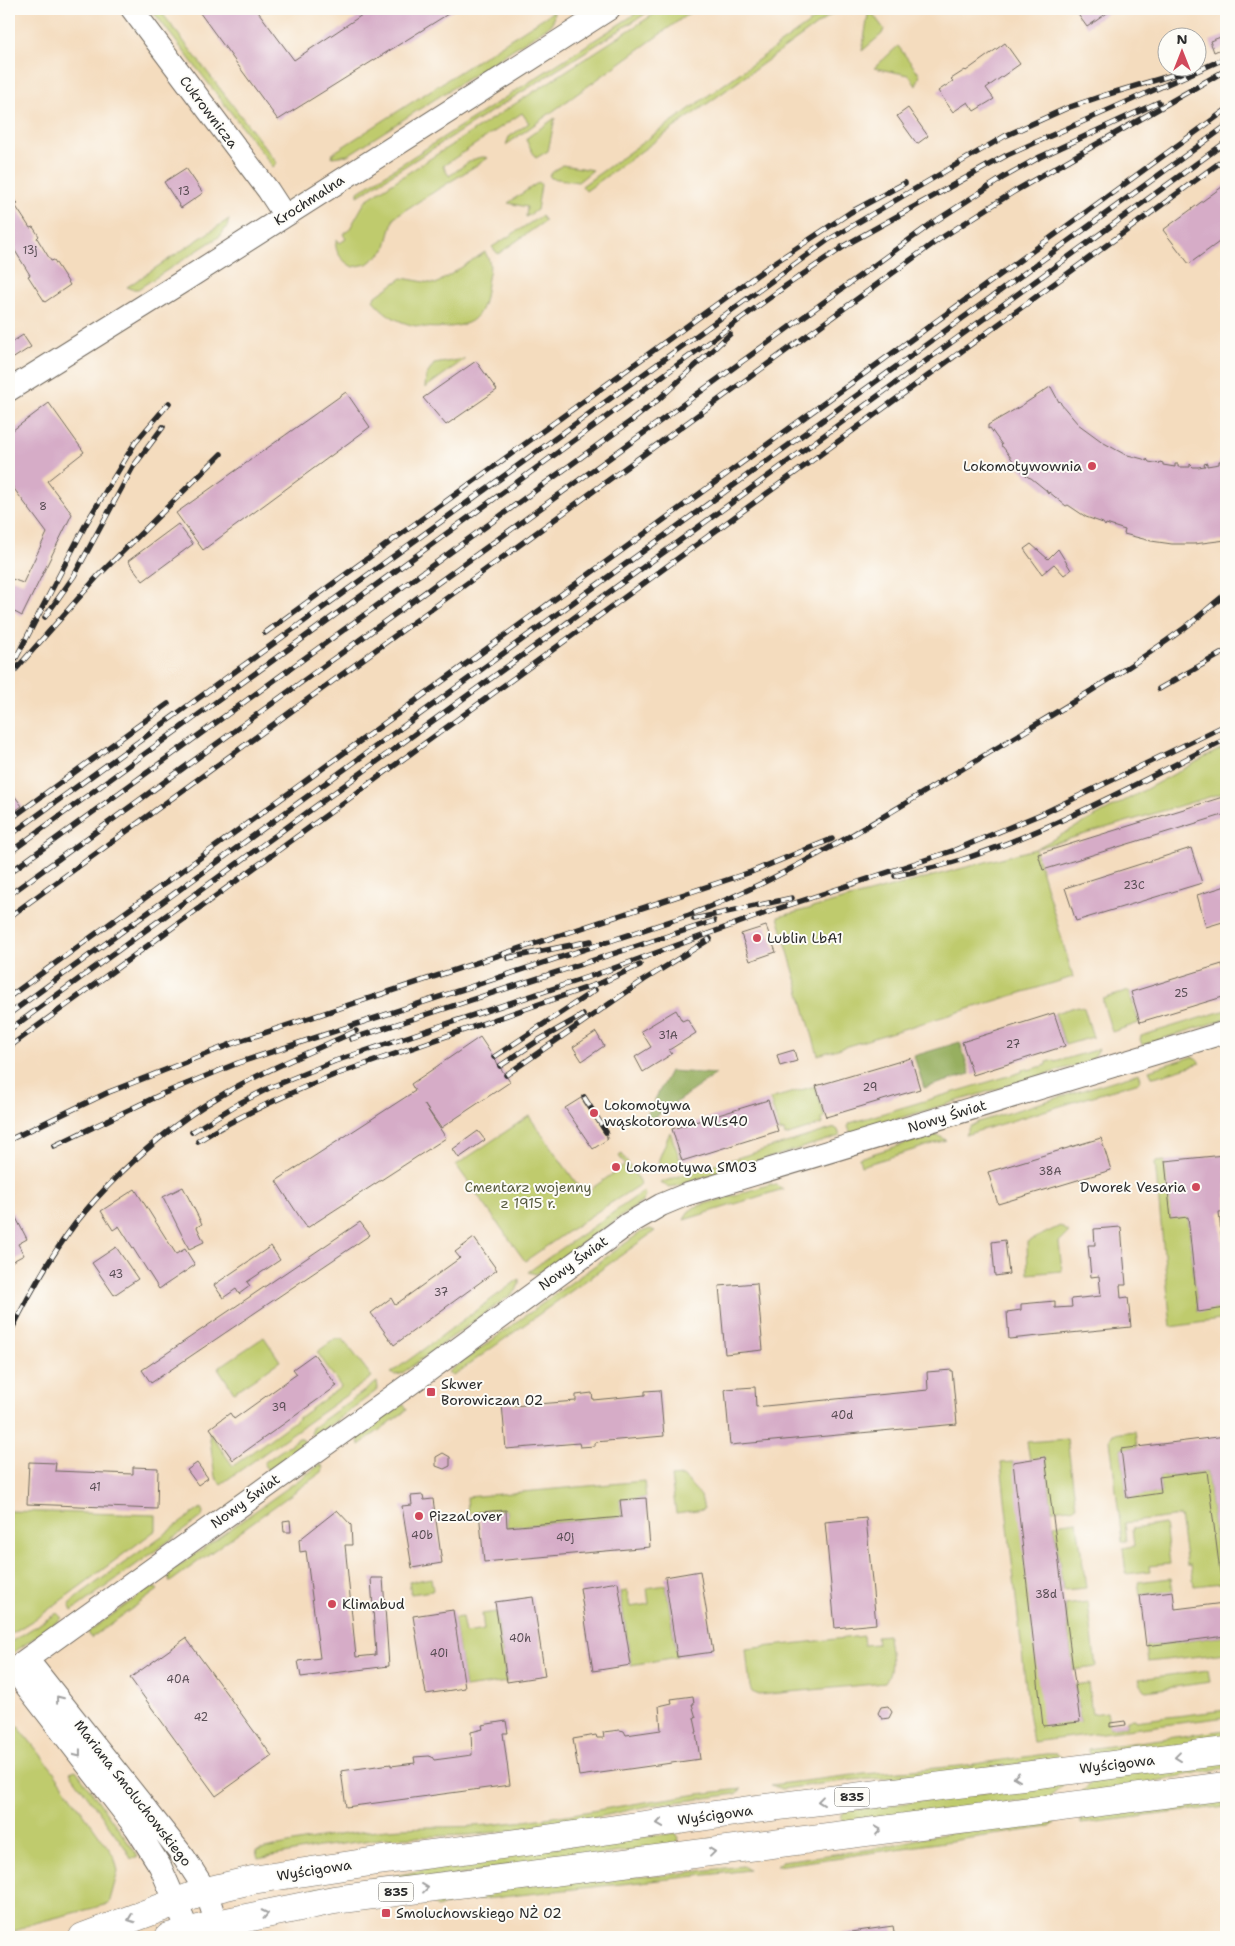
<svg xmlns="http://www.w3.org/2000/svg" width="1235" height="1946" viewBox="0 0 1235 1946" font-family="'Shantell Sans',sans-serif">
<style>
.green{fill:#bfcb6d;stroke:#757b4c}
.forest{fill:#97af60;stroke:#616d46}
.building{fill:#d6acc7}
.lines{fill:none;stroke-linecap:round;stroke-linejoin:round}
.minor-casing{stroke:#71695e;stroke-width:24}
.major-casing{stroke:#71695e;stroke-width:29}
.minor{stroke:#fff;stroke-width:22}
.major{stroke:#fff;stroke-width:28}
.rail-casing{stroke:#2b2b2b;stroke-width:5.5}
.rail{stroke:#fdfcf7;stroke-width:4;stroke-dasharray:11;stroke-linecap:butt}
.oneway{stroke:#a0a0a0}
.poi-dot{fill:#d1495b;stroke:#fdfcf7;stroke-width:2}
.labels{text-anchor:middle;stroke-width:4;stroke-linejoin:round;paint-order:stroke}
.number-label{font-size:11px;fill:#564b52}
.shield{fill:#fdfcf7;stroke:#6a6a68;stroke-width:1}
.shield-label{font-size:12px;font-weight:bold;fill:#2b2b2b}
.street-label{font-size:14px;fill:#2b2b2b;stroke:#fdfcf7}
.poi-label{font-size:14px;fill:#2b2b2b;stroke:#fdfcf7;text-anchor:start}
.park-label{font-size:14px;fill:#575b3f;stroke:#fdfcf7}
</style>
<rect width="100%" height="100%" fill="#fdfcf7"/>
<filter id="ink" filterUnits="userSpaceOnUse"><feTurbulence type="fractalNoise" baseFrequency=".02" numOctaves="2"/><feDisplacementMap in="SourceGraphic" scale="10" xChannelSelector="R" yChannelSelector="G"/><feConvolveMatrix kernelMatrix="1 2 1 2 8 2 1 2 1" color-interpolation-filters="sRGB"/></filter>
<filter id="wash" filterUnits="userSpaceOnUse"><feTurbulence type="fractalNoise" baseFrequency=".0096" numOctaves="4" result="noise"/><feDisplacementMap in="SourceGraphic" scale="20" xChannelSelector="R" yChannelSelector="G"/><feGaussianBlur stdDeviation="1.12" result="paint"/><feColorMatrix in="noise" values="0 0 0 0 0 0 0 0 0 0 0 0 0 0 0 0 0 1.4 0 .05"/><feComposite in="paint" operator="in"/></filter>
<g filter="url(#wash)">
<rect width="100%" height="100%" fill="#f4dcbe"/>
<path class="green" d="M151 9H159L277 163 273 167Z
M643 9H653L358 196V192Z
M662 9H695L506 145 509 137 529 123 522 113 443 166 449 176C460 169 476 153 488 158L394 217 385 250 367 264 353 267C343 262 332 250 337 239L340 243 346 239 343 234 349 230 366 200Z
M829 9H839L586 191 582 186Z
M869 9 884 29 882 34 862 51Z
M554 11 553 22 546 28 348 155 332 157 333 153Z
M898 46 920 75 916 86 909 75 874 68Z
M555 118 548 151 536 158 526 140 528 137Z
M562 165 593 170 578 182 551 178 549 175Z
M539 182 541 185 537 210 526 217 527 207 508 203Z
M541 216 545 221 498 254 492 247Z
M229 219 227 227 220 236 138 289H131L127 287Z
M485 252C493 265 489 270 487 284 485 297 484 310 474 319 467 325 457 326 449 327 419 330 392 324 373 300L376 296 402 278 436 284Z
M465 359 425 388 426 376 434 364Z
M1226 746V792L1035 849 1073 977 818 1055 778 917 1035 849Z
M1129 991 1139 1023 1112 1032 1103 1003V999Z
M1078 1006 1084 1008 1093 1037 1065 1045 1055 1013Z
M1226 1010V1019L1142 1045 1140 1039 1141 1036Z
M1099 1049 1094 1057 1090 1061 851 1133 848 1127 850 1123 1022 1072V1070L1027 1068 1028 1070 1047 1065V1062L1054 1060 1055 1062Z
M1191 1057 1196 1058 1201 1063 1154 1077 1152 1076 1149 1070Z
M1139 1073 1141 1079 1139 1082 965 1135 969 1127 978 1122Z
M815 1086 825 1118 822 1119 823 1124 785 1136 784 1131 780 1132 770 1099Z
M529 1116 584 1194 625 1165 619 1156 622 1154 641 1184 592 1215 525 1261 456 1165Z
M835 1128 838 1130 840 1136 677 1186 669 1187 660 1183 691 1172Z
M670 1132 681 1162 658 1169 659 1159Z
M933 1135 939 1136 946 1140 861 1166 859 1158Z
M1165 1161 1188 1217 1198 1311 1226 1308V1319L1171 1327 1155 1162Z
M771 1184 776 1185 783 1189 684 1220 688 1212 695 1207Z
M644 1191 645 1196 642 1202 547 1268 536 1274 528 1272Z
M1060 1226 1069 1232 1059 1242 1062 1271 1028 1274 1027 1242Z
M650 1229 655 1231 453 1376 448 1372 641 1232Z
M519 1279V1284L516 1291 401 1374 395 1375 391 1373Z
M264 1337 280 1361 234 1392 218 1368Z
M335 1339H343L372 1377 221 1484 215 1477 209 1432 233 1466 341 1387 317 1352Z
M377 1382 378 1388 376 1391 314 1437 311 1432 312 1428Z
M404 1404 407 1410 359 1445 358 1438 362 1434Z
M1135 1431 1137 1447 1121 1449 1127 1497 1161 1493 1159 1477 1207 1471 1221 1583 1194 1586 1191 1565H1187L1180 1516 1125 1523 1127 1541H1122L1110 1439 1113 1434Z
M299 1438H302L305 1443 268 1470 264 1465 265 1462Z
M1067 1439 1076 1507 1052 1510 1045 1458 1030 1460 1027 1442Z
M1013 1462 1080 1722 1075 1685 1088 1683 1092 1714 1107 1712 1110 1728 1126 1726V1720L1134 1719 1135 1721 1226 1710V1717L1033 1742 1027 1706H1028L1001 1463Z
M321 1464 323 1468 322 1472 170 1582 168 1576 173 1570Z
M683 1476 701 1496 704 1509 676 1513 671 1477Z
M644 1481 646 1498 620 1500 622 1517 507 1527 506 1510 468 1513 467 1497Z
M201 1508 203 1512 202 1517 72 1611 69 1604 82 1593Z
M9 1511 156 1515V1530L40 1616 9 1635Z
M1077 1521 1086 1588 1063 1590 1054 1524Z
M1165 1524 1170 1564 1149 1566 1150 1571 1126 1574 1123 1548 1134 1546 1132 1529Z
M431 1578 433 1590 432 1591 411 1594 409 1582Z
M1171 1578 1173 1591 1140 1595 1138 1582Z
M666 1585 677 1657 631 1665 620 1592 627 1591 630 1607 649 1604 647 1588Z
M150 1588H156L158 1590 91 1638 88 1632Z
M1088 1602 1096 1667 1073 1670 1065 1605Z
M496 1612 507 1682 465 1688 454 1618 462 1617 465 1633 484 1630 482 1614Z
M57 1613 62 1618 9 1656V1643Z
M888 1635C889 1651 895 1669 885 1683L759 1695 752 1692 750 1687 746 1649 863 1636 864 1645 877 1644 876 1636Z
M1226 1636V1653L1148 1662 1146 1646Z
M1208 1670 1210 1682 1146 1691 1141 1685 1139 1679Z
M9 1718 17 1725 52 1769 114 1856 118 1871 109 1904 31 1924 9 1934Z
M1226 1730V1741L1089 1758 1088 1749Z
M1046 1754H1057L1062 1758 934 1776 851 1780 782 1789 771 1785 853 1775 960 1766Z
M1226 1761V1768C1177 1775 1128 1789 1079 1795L1090 1784 1092 1778Z
M76 1770 138 1856 131 1859 126 1849 70 1772Z
M1066 1782 1052 1794 1051 1798 845 1823 841 1817 844 1811Z
M742 1789 735 1794 648 1806 567 1824 470 1835 387 1838 319 1847 258 1859 256 1851C304 1840 353 1831 402 1828 431 1826 460 1828 489 1825 574 1817 657 1797 742 1789Z
M1226 1796V1806L1081 1824 1080 1814Z
M1054 1818 1055 1823 1050 1827C959 1839 868 1854 776 1866L782 1861 873 1849 932 1836Z
M676 1833 679 1838 677 1844 271 1902 270 1896 405 1874 485 1855Z
M743 1866 749 1870C650 1882 552 1890 454 1903L437 1907 433 1903 447 1897 573 1879 657 1876Z"/>
<path class="forest" d="M960 1042 970 1074 924 1088 914 1056Z
M670 1071 716 1074 644 1125 643 1122Z"/>
<g id="blocks">
<path class="building" d="M197 9H256L294 60 371 9H456L278 120Z
M1074 9H1113L1087 27Z
M1226 35V47L1214 52 1210 41Z
M1005 43 1020 64 986 88 994 99 974 111 968 102 953 112 938 91 953 81 951 79 965 70 966 71Z
M908 108 928 136 917 144 897 116Z
M186 168 203 193 181 208 164 182Z
M1226 184V237L1189 264 1163 230Z
M9 190 18 204 15 205 30 228 33 227 39 236 37 238 51 261 54 260 70 285 45 302 28 276 30 275 9 241Z
M23 335 31 347 9 361V344Z
M476 361 497 390 446 425 423 398Z
M1050 387H1051L1059 402 1060 401 1061 404 1078 424 1104 443 1124 454 1143 459 1147 461V459L1149 462 1160 464V462L1163 463V465L1175 467V464H1178V467H1190V464L1193 467H1198L1205 466 1204 464 1207 463V466L1219 464V461H1221L1222 464 1226 463V540L1194 544H1172L1151 541 1124 534 1125 530 1106 524 1105 526 1103 523 1086 517 1068 505 1066 506 1049 492 1048 494 1047 492V491L1031 478 1028 477 1014 462 1003 447 1001 446 1002 445 990 428 988 429V425L1021 406Z
M346 392 370 427 203 550 176 513Z
M49 403 84 452 47 481 72 514 22 616 9 609V578L23 583 47 533 9 482V433Z
M178 524 193 544 143 581 128 561Z
M1031 544 1048 559 1058 549 1071 570 1064 575 1054 564 1042 574 1024 549Z
M14 795 22 806 9 815V799Z
M1226 796V814L1043 870 1038 854Z
M1191 848 1202 883 1076 921 1065 888Z
M1226 886V921L1206 927 1197 895Z
M766 926 776 952 750 961 741 934Z
M1222 964 1226 977V996L1140 1022 1131 992Z
M676 1010 682 1021 687 1019 696 1033 669 1050 672 1054 643 1072 635 1057 651 1047 641 1031Z
M1054 1013 1065 1046 973 1075 962 1042Z
M596 1032 604 1046 582 1061 573 1047Z
M480 1037 510 1082 441 1128 424 1104 446 1138 307 1228 276 1181 415 1091 411 1084Z
M794 1050 797 1061 780 1066 777 1055Z
M911 1058 920 1089 826 1117 816 1086Z
M581 1098 608 1139 593 1149 565 1108Z
M768 1100 778 1131 682 1161 672 1129Z
M478 1131 485 1140 459 1158 453 1149Z
M1101 1138 1111 1170 998 1204 988 1172Z
M1224 1155 1226 1178V1211L1219 1212 1226 1282V1308L1198 1312 1188 1217 1171 1219 1165 1161Z
M183 1187 202 1224 197 1227 204 1242 189 1249 163 1197Z
M135 1189 176 1254 185 1249 195 1265 159 1289 119 1226 113 1230 101 1211Z
M13 1212 27 1239 18 1244 24 1255 9 1263V1214Z
M360 1222 370 1235 151 1383 142 1370Z
M1121 1227 1126 1285H1120L1121 1298 1128 1297 1131 1327 1009 1339 1007 1312 1021 1310V1304L1055 1301V1308L1072 1307 1071 1299 1101 1296 1099 1276 1091 1277 1088 1245H1095L1094 1229Z
M474 1238 497 1270 394 1345 371 1313 391 1298 395 1305 460 1258 455 1252Z
M1005 1240 1009 1274 995 1276 992 1242Z
M271 1246 280 1260 247 1282 250 1286 239 1294 236 1289 223 1298 214 1285Z
M116 1247 138 1279 114 1295 92 1263Z
M757 1283 763 1350 725 1354 719 1286Z
M314 1354 337 1386 233 1460 210 1428 230 1413 234 1419 297 1374 293 1369Z
M952 1370 957 1424 730 1445 725 1389 755 1387 756 1407 765 1406 928 1390 927 1372Z
M660 1390 664 1436 595 1442V1446L580 1447 579 1443 506 1449 502 1404 513 1403V1406L576 1401V1395L592 1393 593 1400 645 1395V1391Z
M1226 1436V1636L1146 1646 1140 1595 1173 1591 1175 1609 1224 1603 1207 1471 1159 1477 1161 1493 1127 1498 1121 1449Z
M443 1453 450 1457V1466L444 1469 436 1466V1457Z
M1045 1457 1080 1722 1043 1726 1013 1462Z
M29 1462 56 1463 55 1471 133 1474V1467L158 1468 157 1509 27 1504Z
M197 1463 208 1478 198 1485 187 1470Z
M423 1495 424 1500 433 1499 442 1563 412 1568 402 1506 412 1505 411 1496Z
M646 1498 650 1547 484 1562 479 1512 506 1510 507 1527 622 1517 620 1500Z
M337 1510 351 1525 352 1545H345L356 1657 376 1655 371 1578H383L389 1666 301 1677 298 1661 320 1658 306 1551 300 1552 299 1540Z
M866 1518 876 1624 835 1628 825 1522Z
M290 1520 291 1532H284L283 1521Z
M700 1571 713 1652 677 1657 665 1577Z
M618 1582 631 1665 593 1671 580 1588Z
M533 1597 545 1676 507 1682 495 1602Z
M453 1610 465 1688 426 1694 413 1616Z
M186 1638 272 1756 216 1796 130 1678Z
M693 1696 694 1704H692L696 1718H694L697 1732H696L700 1759 579 1776 573 1739 596 1735 597 1738H604L603 1732 620 1730 624 1731 626 1735 661 1730 659 1706 672 1703 671 1699Z
M888 1706 892 1712 889 1718 882 1719 878 1713 881 1707Z
M506 1721 508 1733H503L510 1785 346 1807 341 1771 391 1764V1766L415 1763 414 1757 429 1756 432 1757 434 1760 472 1755 471 1732 483 1729 482 1725Z
M1125 1721 1126 1725 1110 1727V1723Z
M893 1926 895 1937H822V1936Z"/>
</g>
</g>
<g filter="url(#ink)">
<use href="#blocks" fill-opacity="0" stroke="#71695e" stroke-width="1"/>
<g class="lines">
<defs>
<path id="minor" d="M132 9 268 190 285 216
M9 390 185 280 609 9
M27 1659 184 1857 206 1891 221 1937
M13 1669 136 1828 160 1866 191 1937
M9 1672 421 1376 628 1224 661 1205 685 1195 1226 1032"/>
<path id="major" d="M83 1937 206 1891 252 1880 377 1861 533 1841 756 1809 1226 1751
M169 1937 217 1924 334 1900 1226 1786"/>
</defs>
<use href="#minor" class="minor-casing"/>
<use href="#major" class="major-casing"/>
<use href="#minor" class="minor"/>
<use href="#major" class="major"/>
<defs>
<path id="rail" d="M842 247 1007 155 1226 58
M45 617 74 576 133 467 163 427
M265 633 768 267 851 212 905 183
M16 658 87 522 135 443 169 403
M9 677 98 576 221 454
M1159 689 1226 651
M9 820 168 704
M9 836 828 240 1005 136 1067 108 1102 96 1196 68
M9 853 787 285 848 244
M9 873 631 421 659 399 730 334
M895 876C917 871 939 867 961 860 1053 830 1139 782 1226 739
M9 895 931 224 1004 177 1040 157 1159 102
M9 917 938 240 1015 191 1226 70
M694 919 792 898
M508 958 591 941
M9 997 1226 110
M9 1014 1226 126
M9 1030 1226 142
M351 1039 714 921
M9 1047 1226 158
M494 1057 595 990
M500 1066 539 1040 583 1015
M506 1075 644 980 710 939
M584 1097 606 1132
M192 1132 236 1105 269 1088 335 1061 606 971 771 911 955 850 1046 812 1226 725
M9 1140 109 1092 234 1043 751 872 832 839
M198 1141C242 1114 287 1094 334 1075L603 982 640 965
M54 1146 162 1094 238 1063 689 915C781 880 865 828 949 777 1026 730 1106 685 1179 632 1196 620 1210 606 1226 594
M9 1335C28 1296 49 1258 75 1224 103 1188 139 1154 175 1126 229 1084 295 1059 356 1031"/>
</defs>
<use href="#rail" class="rail-casing"/>
<use href="#rail" class="rail"/>
</g>
<defs><path id="oneway-chevron" d="M-2-3.5L2.5 0L-2 3.5" fill="none" stroke-width="1.6" stroke-linecap="round" stroke-linejoin="round" transform="scale(1.25)"/></defs>
<g class="oneway">
<use href="#oneway-chevron" transform="translate(59 1699) rotate(-128)"/>
<use href="#oneway-chevron" transform="translate(78 1754) rotate(52)"/>
<use href="#oneway-chevron" transform="translate(1178 1757) rotate(173)"/>
<use href="#oneway-chevron" transform="translate(1017 1777) rotate(173)"/>
<use href="#oneway-chevron" transform="translate(821 1801) rotate(173)"/>
<use href="#oneway-chevron" transform="translate(660 1823) rotate(172)"/>
<use href="#oneway-chevron" transform="translate(878 1830) rotate(-8)"/>
<use href="#oneway-chevron" transform="translate(712 1852) rotate(-7)"/>
<use href="#oneway-chevron" transform="translate(425 1888) rotate(-7)"/>
<use href="#oneway-chevron" transform="translate(265 1914) rotate(-12)"/>
<use href="#oneway-chevron" transform="translate(131 1919) rotate(159)"/>
</g>
</g>
<g class="poi-dot">
<circle cx="1092" cy="466" r="5"/>
<circle cx="757" cy="938" r="5"/>
<circle cx="594" cy="1113" r="5"/>
<circle cx="616" cy="1167" r="5"/>
<circle cx="1196" cy="1187" r="5"/>
<rect x="426" y="1387" width="10" height="10" rx="2.5"/>
<circle cx="419" cy="1516" r="5"/>
<circle cx="332" cy="1604" r="5"/>
<rect x="381" y="1908" width="10" height="10" rx="2.5"/>
</g>
<g class="labels">
<g class="number-label">
<text x="184" y="195">13</text>
<text x="30" y="254">13j</text>
<text x="43" y="510">8</text>
<text x="1134" y="889">23C</text>
<text x="1181" y="997">25</text>
<text x="668" y="1039">31A</text>
<text x="1013" y="1048">27</text>
<text x="870" y="1091">29</text>
<text x="1050" y="1175">38A</text>
<text x="116" y="1278">43</text>
<text x="441" y="1296">37</text>
<text x="279" y="1411">39</text>
<text x="842" y="1419">40d</text>
<text x="95" y="1491">41</text>
<text x="422" y="1539">40b</text>
<text x="565" y="1541">40j</text>
<text x="1046" y="1598">38d</text>
<text x="520" y="1642">40h</text>
<text x="439" y="1657">40i</text>
<text x="178" y="1683">40A</text>
<text x="201" y="1721">42</text>
</g>
<g class="shield">
<rect x="834.5" y="1787.5" width="35" height="19" rx="4"/>
<rect x="378.5" y="1882.5" width="35" height="19" rx="4"/>
</g>
<g class="shield-label">
<text x="852" y="1801">835</text>
<text x="396" y="1896">835</text>
</g>
<g class="street-label">
<text transform="translate(209 112) rotate(53)" y="5">Cukrownicza</text>
<text transform="translate(309 200) rotate(-33)" y="5">Krochmalna</text>
<text transform="translate(947 1116) rotate(-17)" y="5">Nowy Świat</text>
<text transform="translate(573 1263) rotate(-36)" y="5">Nowy Świat</text>
<text transform="translate(245 1501) rotate(-36)" y="5">Nowy Świat</text>
<text transform="translate(1117 1764) rotate(-7)" y="5">Wyścigowa</text>
<text transform="translate(133 1793) rotate(52)" y="5">Mariana Smoluchowskiego</text>
<text transform="translate(715 1815) rotate(-8)" y="5">Wyścigowa</text>
<text transform="translate(314 1870) rotate(-9)" y="5">Wyścigowa</text>
</g>
<g class="poi-label">
<text x="1082" y="471" text-anchor="end">Lokomotywownia</text>
<text x="767" y="943">Lublin LbA1</text>
<text x="604" y="1110">Lokomotywa<tspan x="604" dy="16">wąskotorowa WLs40</tspan></text>
<text x="626" y="1172">Lokomotywa SM03</text>
<text x="1186" y="1192" text-anchor="end">Dworek Vesaria</text>
<text x="441" y="1389">Skwer<tspan x="441" dy="16">Borowiczan 02</tspan></text>
<text x="429" y="1521">PizzaLover</text>
<text x="342" y="1609">Klimabud</text>
<text x="396" y="1918">Smoluchowskiego NŻ 02</text>
</g>
<g class="park-label">
<text x="528" y="1192">Cmentarz wojenny<tspan x="528" dy="16">z 1915 r.</tspan></text>
</g>
</g>
<rect width="1235" height="1946" fill="none" stroke="#fdfcf7" stroke-width="30"/>
<g transform="translate(1182 52)"><circle r="24" fill="#fdfcf7" stroke="#a9a8a5"/>
<path d="M0-4L9 19L0 12L-9 19Z" fill="#d1495b"/>
<text y="-8" font-size="14" font-weight="bold" text-anchor="middle" fill="#2b2b2b">N</text>
</g>
</svg>
